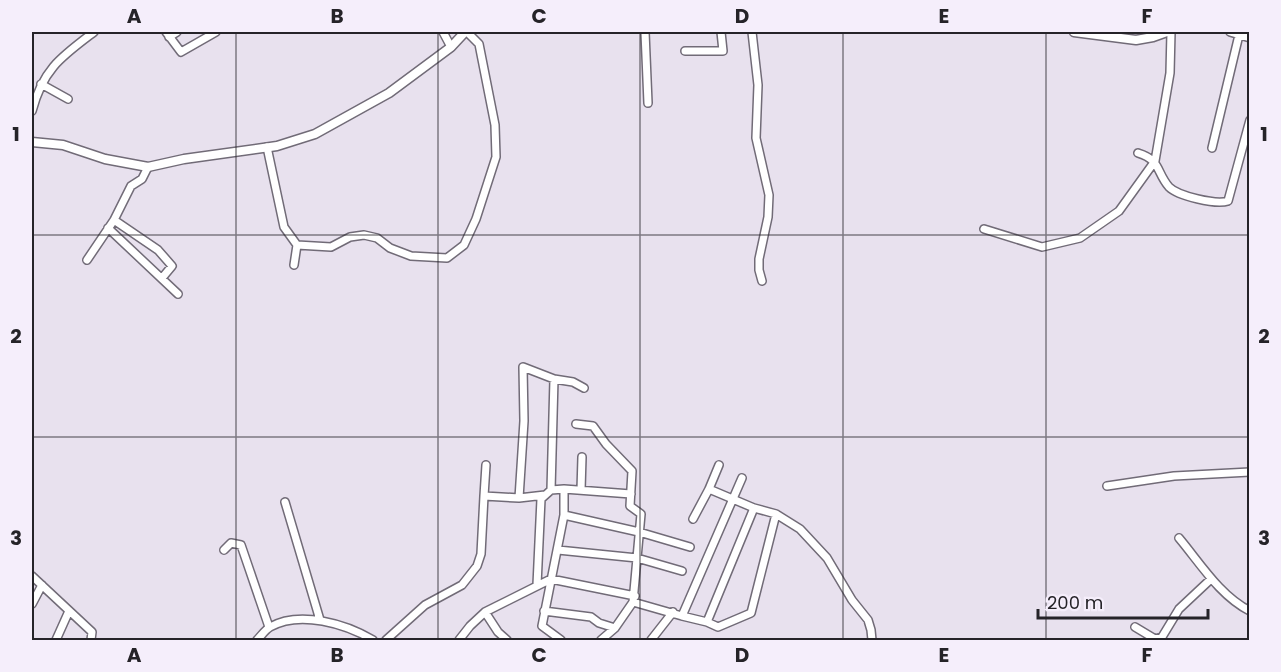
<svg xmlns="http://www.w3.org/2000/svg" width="1281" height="672" viewBox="0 0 1281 672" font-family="Poppins,sans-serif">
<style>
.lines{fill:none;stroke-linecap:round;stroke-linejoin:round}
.minor-casing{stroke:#716b77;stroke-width:10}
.major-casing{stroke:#716b77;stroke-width:11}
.minor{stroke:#fff;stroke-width:7}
.major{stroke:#fff;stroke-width:8}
.grid{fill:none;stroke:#252328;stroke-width:1.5;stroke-opacity:0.55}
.neatline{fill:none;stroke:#252328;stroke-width:2}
.grid-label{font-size:20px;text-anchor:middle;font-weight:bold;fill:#252328}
</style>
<rect width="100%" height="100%" fill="#e8e1ee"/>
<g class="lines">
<defs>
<path id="minor" d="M166 32 181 52 216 32
M443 32 451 47
M645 32 648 103
M752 32 758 85 756 138 769 195 768 217 759 259V270L762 281
M1230 32 1250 38
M169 37 177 32
M685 51H723L721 32
M41 84 68 99
M32 111C43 69 61 57 94 32
M267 147 284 227 297 245 294 265
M1212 148 1239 35
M1138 153C1161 160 1156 172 1169 187 1178 196 1216 205 1228 201L1250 120
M114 220 158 250 172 266 162 278
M108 228 178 294
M984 229 1042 247 1080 238 1119 211 1155 161 1170 73 1171 32
M297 245 331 247 350 237 364 235 377 238 390 248 411 256 447 258 464 245 476 219 496 157 495 125 479 44 467 32
M87 260 114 220 131 186 142 179 148 167
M554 379 551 490 564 489V515L542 626 561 640
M576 424 593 426 606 444 632 471 630 506 641 514 633 602 615 628 601 640
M1107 486 1174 476 1250 472
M564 489 631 494
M709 489 719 465
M581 490 582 457
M484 496 486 465
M519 498 545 495
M285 502 320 620
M754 508 776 514 800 529 827 558 852 600 868 620 871 630 872 640
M564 515 639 532 690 547
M1179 538C1200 563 1220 596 1250 611
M224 550 231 543 241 545 269 627
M558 550 637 558 682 571
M32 576 92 632 91 640
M537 585 541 499 551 490
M633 602 682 616 742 478
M32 604 42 585
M544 611 591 617 599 623 615 628
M485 612 498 632 507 640
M682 616 707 622 754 508 709 489 693 519
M707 622 718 627 751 613 776 514
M1135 627 1155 639 1162 637 1179 609 1211 579
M56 640 69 611
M257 640C261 636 265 630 270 627 300 610 346 624 373 640
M386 640 425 605 462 585 477 566 481 554 484 496 519 498 524 421 523 367 554 379 573 382 584 388
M459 640 470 626 485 612 551 579 635 596
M651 640 673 612"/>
<path id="major" d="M1074 32 1136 40 1153 37 1167 32
M32 142 63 145 105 159 148 167 184 159 277 146 315 134 389 93 451 47 465 32"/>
</defs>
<use href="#minor" class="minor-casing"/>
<use href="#major" class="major-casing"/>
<use href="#minor" class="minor"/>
<use href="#major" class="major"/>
</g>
<path class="grid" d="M236 32V640M438 32V640M640 32V640M843 32V640M1046 32V640M32 235H1250M32 437H1250"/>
<rect width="1281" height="672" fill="none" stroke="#f5eefb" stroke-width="66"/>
<path d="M1038 609v9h170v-9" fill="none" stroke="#252328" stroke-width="3"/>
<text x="1047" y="609" font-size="18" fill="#252328" stroke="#f5eefb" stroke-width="4.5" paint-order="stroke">200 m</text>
<rect x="33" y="33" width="1215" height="606" class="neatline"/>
<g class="grid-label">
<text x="134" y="23">A</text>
<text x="337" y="23">B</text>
<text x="539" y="23">C</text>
<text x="742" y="23">D</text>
<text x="944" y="23">E</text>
<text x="1147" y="23">F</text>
<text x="16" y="141">1</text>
<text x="1264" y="141">1</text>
<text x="16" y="343">2</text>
<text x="1264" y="343">2</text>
<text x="16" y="545">3</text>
<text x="1264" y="545">3</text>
<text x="134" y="662">A</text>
<text x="337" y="662">B</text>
<text x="539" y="662">C</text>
<text x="742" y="662">D</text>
<text x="944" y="662">E</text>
<text x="1147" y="662">F</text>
</g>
</svg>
